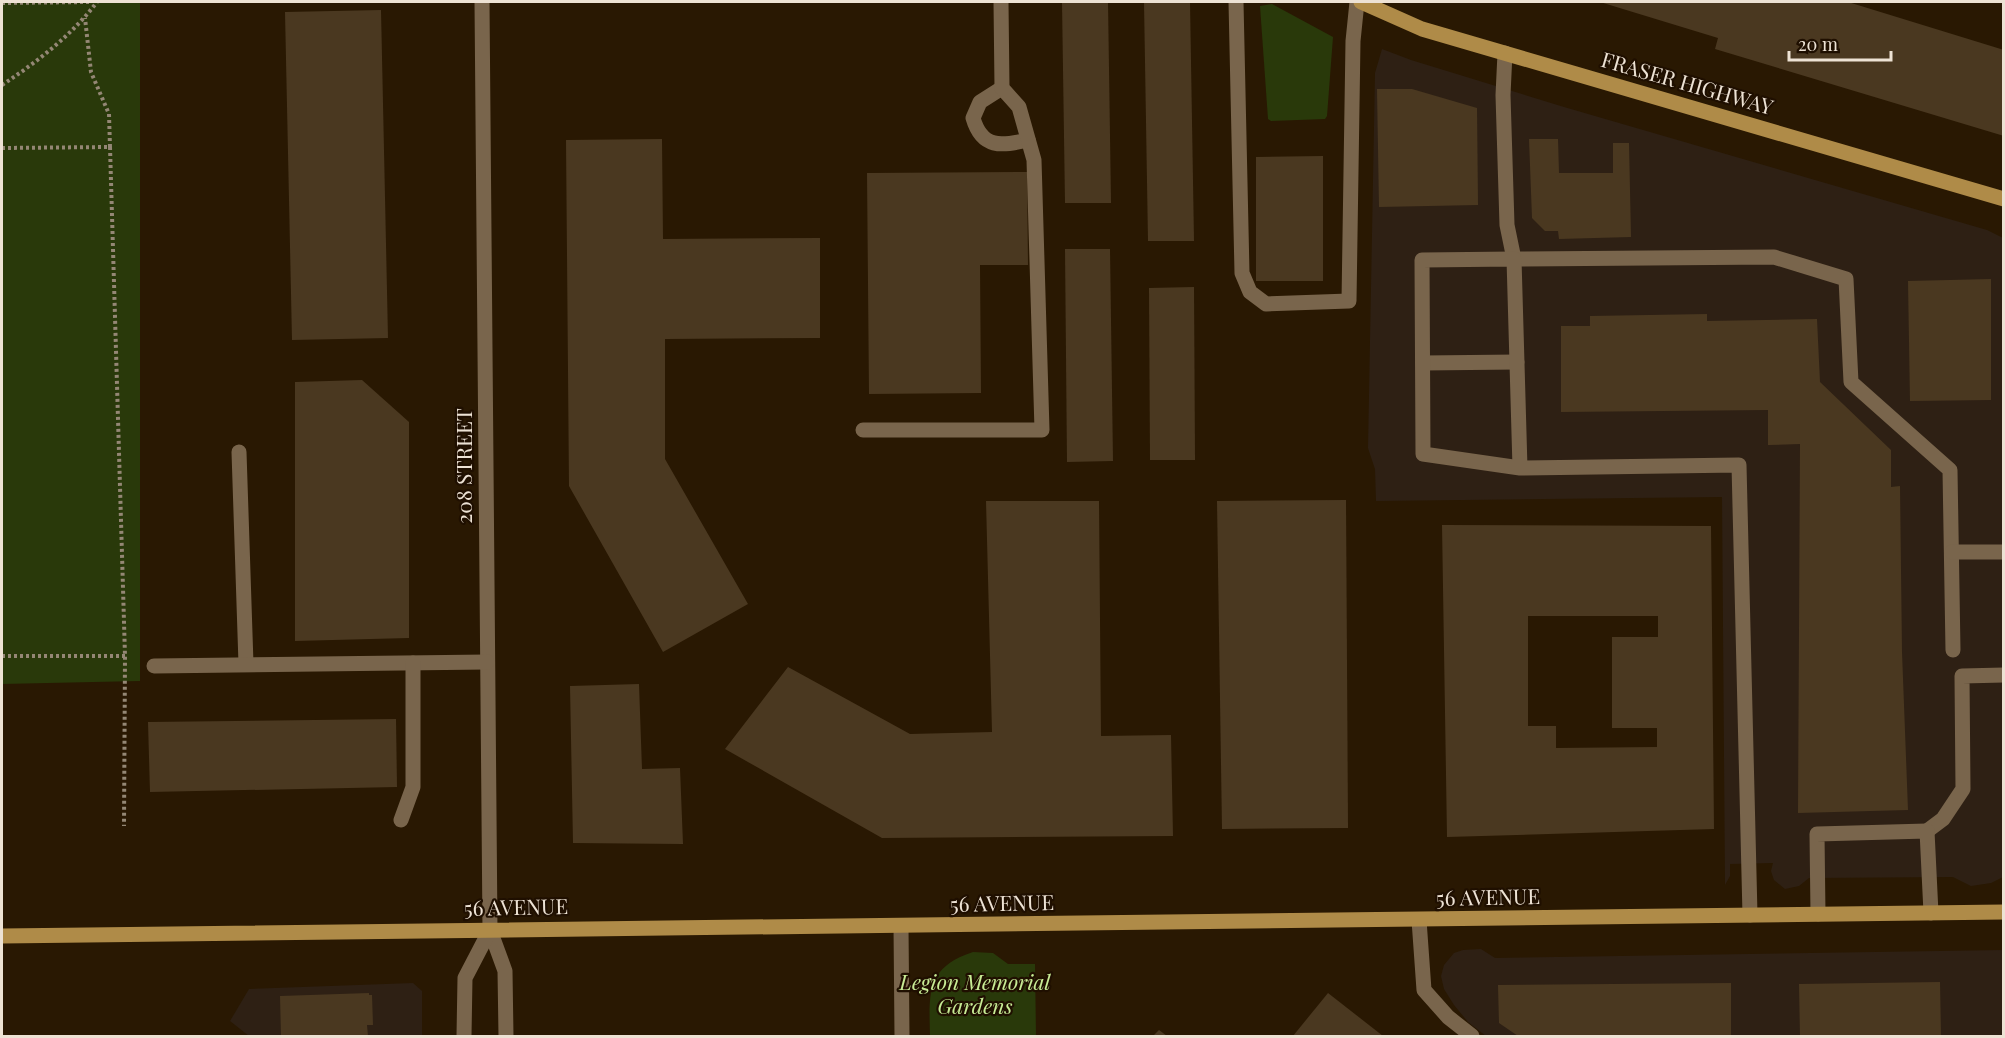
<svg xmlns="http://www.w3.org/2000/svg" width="2005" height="1038" viewBox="0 0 2005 1038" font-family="'Playfair Display',serif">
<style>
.commercial{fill:#2e2014}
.green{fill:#29390a}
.building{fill:#4a3820;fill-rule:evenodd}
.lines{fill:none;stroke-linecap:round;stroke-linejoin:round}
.path{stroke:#948775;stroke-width:4;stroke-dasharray:3 3;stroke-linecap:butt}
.minor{stroke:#79654c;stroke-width:15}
.major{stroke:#af8b48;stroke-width:15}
.labels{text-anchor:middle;stroke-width:4.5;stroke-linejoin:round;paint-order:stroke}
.street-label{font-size:21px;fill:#ede2d4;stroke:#1f0f00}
.park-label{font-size:21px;font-style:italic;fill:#c8ec95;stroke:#1f0f00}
</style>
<rect width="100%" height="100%" fill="#291802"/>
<!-- commercial -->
<g class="commercial">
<path d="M1382,49L1411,60L1564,107L1987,230L2003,238V877L1991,883L1971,886L1953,877L1809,878L1799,886L1785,889L1774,880L1771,871L1773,863L1730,864V876L1725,885L1722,497L1376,501L1375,469L1368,448L1375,73Z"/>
<path d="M1481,949L1495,958L2003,950V1036H1486L1468,1022L1454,1005L1444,989L1441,976L1444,965L1454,953L1463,950Z"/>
<path d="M413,983L422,991V1036H249L230,1021L249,989Z"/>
</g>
<!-- green -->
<g class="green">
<path d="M2,2H140V681L2,684Z"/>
<path d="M1272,4L1333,37L1327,116L1325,119L1271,121L1268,119L1260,6Z"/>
<path d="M973,952L993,953L1008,964H1035L1036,1036H930C929,994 926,967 973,952Z"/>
</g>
<!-- building -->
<g class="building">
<path d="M1062,2H1108L1111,203H1065Z"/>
<path d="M1144,2H1190L1194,241H1148Z"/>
<path d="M1600,2H1848L2004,50V136L1715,49L1718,38Z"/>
<path d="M381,10L388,338L292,340L285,12Z"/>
<path d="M1377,89H1412L1477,108L1478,205L1379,207Z"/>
<path d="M662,139L663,239L820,238V338L665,339V459L748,604L663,652L569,486L566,140Z"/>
<path d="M1529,139H1558L1559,173H1613V143H1629L1631,237L1559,239L1558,231H1545L1532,218Z"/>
<path d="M1323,156V281H1256V157Z"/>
<path d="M1027,172L1028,265H980L981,393L869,394L867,173Z"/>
<path d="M1065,249H1110L1113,461L1067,462Z"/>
<path d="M1991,279V400L1910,401L1908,281Z"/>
<path d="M1194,287L1195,460H1150L1149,288Z"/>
<path d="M1707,314V321L1817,319L1820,382L1891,450V487L1900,486L1902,652L1908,810L1798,813L1800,444L1768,445V410L1561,412V326H1590V316Z"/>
<path d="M362,380L409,422V638L295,641V382Z"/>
<path d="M1346,500L1348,828L1222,829L1217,501Z"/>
<path d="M986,501H1099L1101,736L1171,735L1173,836L882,838L725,749L788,667L910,734L992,732Z"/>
<path d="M1442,525L1711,526L1714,829L1447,837ZM1528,616H1658V637H1612V728H1657V747L1556,748V726H1528Z"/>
<path d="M639,684L642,769L680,768L683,844L573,843L570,686Z"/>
<path d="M396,719L397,787L150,792L148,722Z"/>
<path d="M1940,982L1941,1036H1800L1799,984Z"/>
<path d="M1731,983V1036H1518L1499,1023L1498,985Z"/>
<path d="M369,993V995H372L373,1025H367L368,1036H281L280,996Z"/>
<path d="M1328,993L1383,1036H1293Z"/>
<path d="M1159,1030L1167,1036H1153Z"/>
</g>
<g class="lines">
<!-- path -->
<g class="path">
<path d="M2,3L89,2"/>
<path d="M2,85C37,62 72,35 97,2"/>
<path d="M110,147L125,656L124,826"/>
<path d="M2,148L110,147L109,114L91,72L85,18"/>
<path d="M2,656H125"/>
</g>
<!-- minor -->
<g class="minor">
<path d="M482,2L490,930L505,971L506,1036"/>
<path d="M1236,2L1242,273L1250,292L1266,304L1349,301L1353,41L1357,2"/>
<path d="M1505,53L1503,95L1507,225L1514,259L1774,257L1846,279L1851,382L1950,470L1953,650"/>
<path d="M1002,88L980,102L973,118C982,149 1001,146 1028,140"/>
<path d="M1423,363L1517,362"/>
<path d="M863,430H1042L1034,160L1019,107L1002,88L1001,2"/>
<path d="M239,452L246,664"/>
<path d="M1520,468L1423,454L1422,260L1514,259L1520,468L1739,465L1750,915"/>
<path d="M1952,552H2004"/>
<path d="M154,666L487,662"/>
<path d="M401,820L413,787V663"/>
<path d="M1927,831L1943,819L1963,789L1962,676L2004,675"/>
<path d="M1818,914L1817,834L1927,831L1931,913"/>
<path d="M1419,920L1424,990L1448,1017L1472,1036"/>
<path d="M901,926L902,1036"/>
<path d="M464,1036L465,978L490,930"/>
</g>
<!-- major -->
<g class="major">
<path d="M1361,2L1422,29L2004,199"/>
<path d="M2,936L2004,912"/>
</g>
</g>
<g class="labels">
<!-- street labels -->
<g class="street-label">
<text transform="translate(1687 84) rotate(16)" y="7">FRASER HIGHWAY</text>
<text transform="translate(465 466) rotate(-90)" y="7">208 STREET</text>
<text transform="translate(1488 898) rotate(-1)" y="7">56 AVENUE</text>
<text transform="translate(1002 904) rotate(-1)" y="7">56 AVENUE</text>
<text transform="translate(516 908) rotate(-1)" y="7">56 AVENUE</text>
</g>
<!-- park labels -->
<g class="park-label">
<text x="975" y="990">Legion Memorial<tspan x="975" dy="24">Gardens</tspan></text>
</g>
</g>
<!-- border -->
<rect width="2005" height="1038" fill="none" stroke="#ede2d4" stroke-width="6"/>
<!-- scale -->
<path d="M1789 51v9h102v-9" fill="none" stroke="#ede2d4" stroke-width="3"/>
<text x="1798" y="51" font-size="18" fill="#ede2d4" stroke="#1f0f00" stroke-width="4.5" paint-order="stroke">20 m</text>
</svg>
